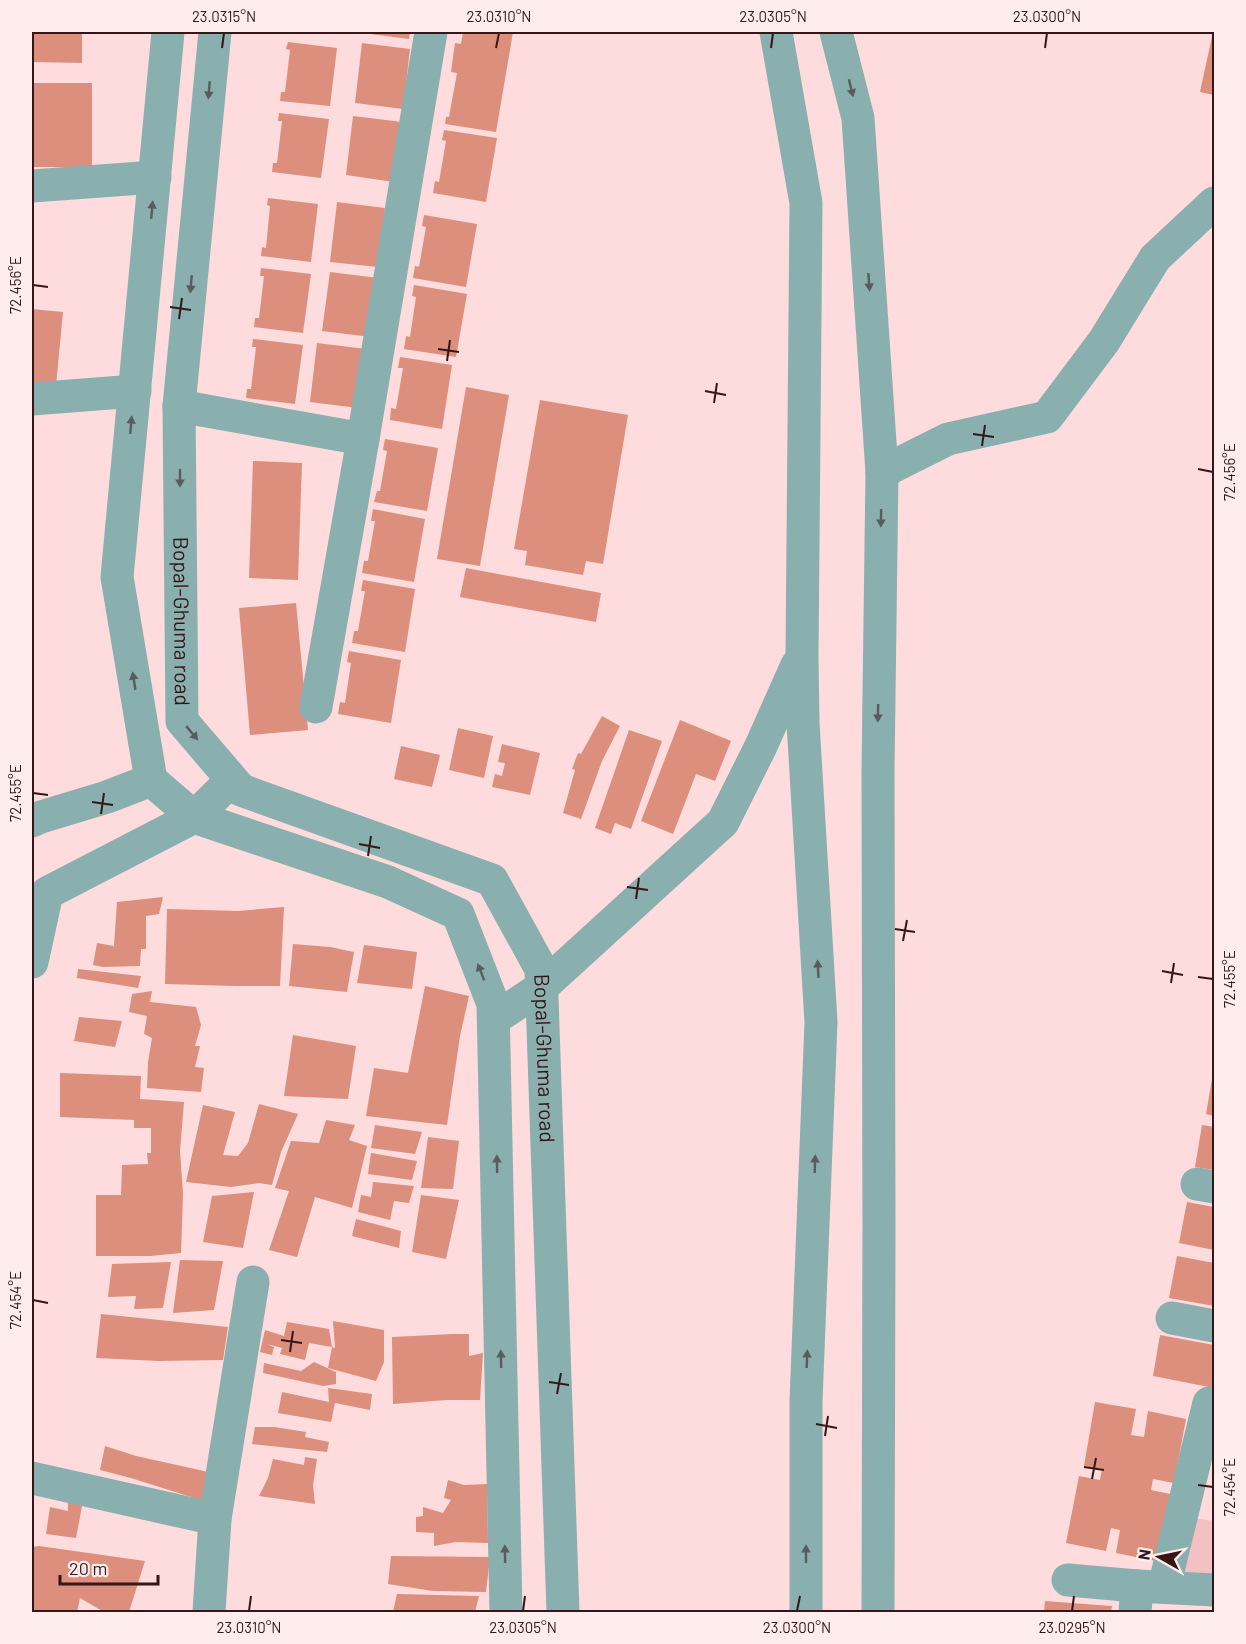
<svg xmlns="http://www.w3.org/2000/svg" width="1246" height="1644" viewBox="0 0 1246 1644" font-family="Barlow,sans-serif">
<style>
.green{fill:#f3c0c3}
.building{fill:#dc8f7c}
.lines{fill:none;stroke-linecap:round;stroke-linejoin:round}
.minor{stroke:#89afae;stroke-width:33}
.oneway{fill:#5b5b5d}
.ticks{fill:none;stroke:#35171a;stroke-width:2}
.labels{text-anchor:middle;stroke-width:4.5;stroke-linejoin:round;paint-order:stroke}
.street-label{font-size:21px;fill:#35171a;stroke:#ffedee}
.neatline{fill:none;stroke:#35171a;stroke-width:2}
.ticks-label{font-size:15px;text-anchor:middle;fill:#35171a}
</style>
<rect width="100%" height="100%" fill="#fedbdc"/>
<!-- green -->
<path class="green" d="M1187,1517L1214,1521V1576L1179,1571Z"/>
<!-- building -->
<g class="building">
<path d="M32,32H82V63L32,62Z"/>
<path d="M363,32H410L409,39L363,33Z"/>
<path d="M463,32H513L496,132L445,124L446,117H449L457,73L451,72L455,43L461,44Z"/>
<path d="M1213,32H1214V95L1200,92Z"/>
<path d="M288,42L337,48L330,106L280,101L281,92H285L290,50L286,49Z"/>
<path d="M362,43L410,49L403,109L355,103Z"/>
<rect x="32" y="83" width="60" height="84"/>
<path d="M279,113L329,119L321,178L272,172L273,163H277L282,121H278Z"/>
<path d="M353,116L402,122L394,182L346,175Z"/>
<path d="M444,130L497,138L486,202L433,193L435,181L439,182L446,141L442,140Z"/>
<path d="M268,198L318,204L311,262L261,256L262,247L266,248L270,206L267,205Z"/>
<path d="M337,202L385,208L378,267L330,262Z"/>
<path d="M424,215L477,224L466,287L413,278L415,266L419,267L426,227L422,226Z"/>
<path d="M261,268L311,274L303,333L254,327L255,318H259L264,276H260Z"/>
<path d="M330,272L378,278L371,337L322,331Z"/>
<path d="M414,285L467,294L456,357L404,349L406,336L410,337L416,297L412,296Z"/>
<path d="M32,309L63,312L56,386L32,383Z"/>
<path d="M253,339L303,345L295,404L246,398L247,389H251L256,347H252Z"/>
<path d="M317,343L366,349L358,408L310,402Z"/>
<path d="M400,357L452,365L442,429L390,420L391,408L396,409L403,368H398Z"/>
<path d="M466,387L509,395L480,566L437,559Z"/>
<path d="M540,400L628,415L603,564L586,561L583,575L525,565L527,551L514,549Z"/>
<path d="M385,439L438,448L427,511L374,502L377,491H380L387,451L383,450Z"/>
<path d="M253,461L302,463L298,580L249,578Z"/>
<path d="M373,509L425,519L414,582L362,573L364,561H368L375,521H371Z"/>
<path d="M466,568L601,593L596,622L460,597Z"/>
<path d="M363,580L415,589L405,652L352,643L354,631H358L365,591H361Z"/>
<path d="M296,603L308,730L250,735L239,608Z"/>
<path d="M349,651L401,660L391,723L338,714L340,702L345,703L351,663L347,662Z"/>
<path d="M602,716L620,726L602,761L581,819L563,813L575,770L572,769L578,753L581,754Z"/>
<path d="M680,720L731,741L715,781L696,774L673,834L641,821Z"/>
<path d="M458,728L493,736L484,778L449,770Z"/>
<path d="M629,730L662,741L631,829L615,823L611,834L595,828Z"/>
<path d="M502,744L540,753L530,795L492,787L495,774L502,776L505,763L498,762Z"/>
<path d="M401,746L440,755L432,787L394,779Z"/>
<path d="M163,897L159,914L146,916V949H141L140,966L103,967L93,965L97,943L114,946L117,902Z"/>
<path d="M284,907L280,986H235L165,984L167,909L238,911Z"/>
<path d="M293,944L330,947L354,952L347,992L289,986Z"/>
<path d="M364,945L417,952L412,989L357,983Z"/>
<path d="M78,969L141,976L138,988L77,978Z"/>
<path d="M425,986L469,996L460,1036L447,1125L366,1116L374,1068L408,1073Z"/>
<path d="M152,991L150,1002L196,1007L201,1025L195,1046H200L195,1067L204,1068L201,1092L147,1088L148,1062L152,1038L144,1034L147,1016L129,1012L132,994Z"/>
<path d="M79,1017L122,1021L115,1047L74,1041Z"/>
<path d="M293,1035L356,1046L348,1099L284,1096Z"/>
<path d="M60,1073L141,1076L140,1099L184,1102L180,1151L183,1194L181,1253L150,1256H96V1195H121L122,1165L148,1164L147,1153H151V1128H134V1120L60,1117Z"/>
<path d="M1213,1073H1214V1116L1206,1114Z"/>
<path d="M259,1104L298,1114L281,1152L272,1185L259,1183L231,1187L186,1182L203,1105L235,1112L223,1155L238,1156L248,1143Z"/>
<path d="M326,1120L355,1125L349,1140L367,1146L352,1208L315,1197L297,1257L269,1250L289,1191L275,1188L291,1141L319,1143Z"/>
<path d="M375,1125L422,1132L415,1154L371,1148Z"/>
<path d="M1202,1125L1214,1127V1170L1195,1167Z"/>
<path d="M428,1137L459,1141L453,1189L421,1188Z"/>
<path d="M371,1153L417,1161L412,1180L368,1174Z"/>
<path d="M373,1182L414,1186L409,1203L394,1201L390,1220L358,1212L361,1195L371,1197Z"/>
<path d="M254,1192L243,1248L203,1242L212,1196Z"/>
<path d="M421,1195L459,1200L446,1259L412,1252Z"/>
<path d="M1187,1202L1214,1207V1250L1179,1243Z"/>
<path d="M356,1219L401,1231L399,1248L352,1236Z"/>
<path d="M1177,1256L1214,1263V1306L1169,1298Z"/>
<path d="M180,1260L223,1261L214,1310L173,1313Z"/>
<path d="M171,1262L163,1308L134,1309L136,1296L108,1297L112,1264Z"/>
<path d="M101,1314L228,1327L223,1360L159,1361L96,1358Z"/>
<path d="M333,1321L384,1330V1362L376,1381L328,1368L332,1347L335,1348Z"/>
<path d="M287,1322L329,1329L332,1347L309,1343L305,1360L280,1354L282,1348L267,1344L274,1347L272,1355L260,1352L265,1330L284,1336Z"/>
<path d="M452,1334H469V1356L483,1353L480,1400H447L393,1404L392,1337Z"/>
<path d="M1160,1335L1214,1345V1388L1153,1376Z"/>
<path d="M314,1362L336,1372V1384L323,1386L263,1373L264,1363L301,1371Z"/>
<path d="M328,1388L372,1394L370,1410L335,1403L331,1422L278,1413L282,1392L329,1402Z"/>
<path d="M1095,1402L1136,1409L1131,1435L1144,1437L1148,1411L1186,1419L1174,1483L1153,1479L1151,1490L1170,1494L1156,1561L1116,1553L1120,1530L1111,1528L1106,1551L1066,1543L1079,1476L1100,1480L1102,1469L1084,1466Z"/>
<path d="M255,1427H274L306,1432L305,1437L329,1442L327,1452L252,1444Z"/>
<path d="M105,1446L136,1456L213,1473L207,1502L131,1478L100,1470Z"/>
<path d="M305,1457L317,1459L313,1485L315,1504L259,1496L268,1478L273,1459L304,1465Z"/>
<path d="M448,1480L464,1485L487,1484L488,1543L456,1542L434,1546V1533L416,1532V1517L423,1516V1507L443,1513L451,1500L444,1498Z"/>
<path d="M68,1502L82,1506L76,1538L46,1534L50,1507L68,1511Z"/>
<path d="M39,1546L145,1561L129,1612H104L80,1598L77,1612H40L37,1611V1612H32V1547Z"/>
<path d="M391,1556L490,1557L486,1592L433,1591L388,1584Z"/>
<path d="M397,1594L479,1596L475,1612H393Z"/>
<path d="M1045,1601L1112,1606L1111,1612H1044Z"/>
</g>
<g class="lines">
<!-- minor -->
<g class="minor">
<path d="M168,32L117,577L151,780L194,817L388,882L458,914L493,1004L506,1612"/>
<path id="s1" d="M215,32L179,406L182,721L241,790L492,880L541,969L563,1612"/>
<path d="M776,32L806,203L802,655L803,723L821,1022L806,1401V1612"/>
<path d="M836,32L858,118L882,472L878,771L879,1226L878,1612"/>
<path d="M32,186L155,177"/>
<path d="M32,399L135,391"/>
<path d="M179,406L363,439"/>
<path d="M882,472L948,439L1047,417L1104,341L1155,258L1214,203"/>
<path d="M316,707L363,439L431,32"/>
<path d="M32,821L41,817L107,797L151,780"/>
<path d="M32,962L47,893L194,817L232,780"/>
<path d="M494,1019L542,987L723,822L761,746L797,665"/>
<path d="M1197,1184L1214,1187"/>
<path d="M1172,1318L1214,1326"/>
<path d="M32,1478L215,1519L253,1282"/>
<path d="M1068,1580L1137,1586"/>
<path d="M1164,1587L1209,1403"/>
<path d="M209,1612L215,1519"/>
<path d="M1135,1612L1137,1586L1214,1590"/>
</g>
</g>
<!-- one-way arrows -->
<defs><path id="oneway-solid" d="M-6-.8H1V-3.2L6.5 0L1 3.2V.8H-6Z" transform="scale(1.5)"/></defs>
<g class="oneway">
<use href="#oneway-solid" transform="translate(851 88) rotate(76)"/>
<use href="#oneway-solid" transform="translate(209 90) rotate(95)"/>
<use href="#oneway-solid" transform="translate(152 210) rotate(-85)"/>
<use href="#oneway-solid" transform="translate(869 282) rotate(86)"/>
<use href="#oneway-solid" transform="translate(191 284) rotate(95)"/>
<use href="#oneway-solid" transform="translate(131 425) rotate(-85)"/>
<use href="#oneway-solid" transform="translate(180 478) rotate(90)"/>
<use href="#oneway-solid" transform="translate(881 518) rotate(91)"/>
<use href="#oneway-solid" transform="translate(134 681) rotate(-99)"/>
<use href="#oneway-solid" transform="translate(878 713) rotate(91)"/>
<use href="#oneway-solid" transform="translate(192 733) rotate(50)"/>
<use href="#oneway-solid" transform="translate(818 969) rotate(-93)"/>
<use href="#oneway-solid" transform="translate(481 972) rotate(-111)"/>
<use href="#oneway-solid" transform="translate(497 1164) rotate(-91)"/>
<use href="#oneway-solid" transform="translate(815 1164) rotate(-88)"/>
<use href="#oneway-solid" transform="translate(501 1359) rotate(-91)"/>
<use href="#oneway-solid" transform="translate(807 1359) rotate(-88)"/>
<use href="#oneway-solid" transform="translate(505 1554) rotate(-91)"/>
<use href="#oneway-solid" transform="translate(806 1554) rotate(-90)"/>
</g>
<!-- ticks -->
<path class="ticks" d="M222,48L224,33M496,48L499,33M771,48L773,33M1045,48L1047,33M33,285L48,287M170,307L191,310M179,319L182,298M438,349L459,352M447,361L450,340M705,391L726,395M714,403L717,383M973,434L994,437M982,446L985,425M1198,469L1213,472M33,793L48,795M92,802L113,805M101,814L104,793M359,844L380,848M368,856L371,836M627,887L648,890M636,899L639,878M895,929L915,932M903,941L907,920M1162,971L1183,975M1198,977L1213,979M1171,983L1174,963M33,1300L48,1303M281,1340L302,1343M290,1352L293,1331M549,1382L569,1385M557,1394L561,1373M816,1424L837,1428M825,1436L828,1416M1084,1467L1104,1470M1092,1479L1096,1458M1198,1485L1213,1487M249,1611L251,1596M523,1611L525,1596M797,1611L800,1596M1072,1611L1074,1596"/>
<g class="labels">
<!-- street labels -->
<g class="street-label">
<text dy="7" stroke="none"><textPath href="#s1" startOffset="591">Bopal-Ghuma road</textPath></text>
<text dy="7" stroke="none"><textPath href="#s1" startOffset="1239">Bopal-Ghuma road</textPath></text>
</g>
</g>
<!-- border -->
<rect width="1246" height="1644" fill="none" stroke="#ffedee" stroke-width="66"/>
<!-- north arrow -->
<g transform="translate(1159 1557) rotate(279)" stroke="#ffedee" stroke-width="4.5" paint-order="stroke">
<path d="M0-4.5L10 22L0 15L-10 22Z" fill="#35171a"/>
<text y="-9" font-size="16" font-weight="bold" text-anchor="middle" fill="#35171a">N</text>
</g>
<!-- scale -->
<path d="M60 1575v9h98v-9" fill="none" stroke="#35171a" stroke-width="3"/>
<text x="69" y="1575" font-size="18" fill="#35171a" stroke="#ffedee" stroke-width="4.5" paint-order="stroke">20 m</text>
<rect x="33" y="33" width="1180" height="1578" class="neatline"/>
<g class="ticks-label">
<text x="224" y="22">23.0315°N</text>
<text x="499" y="22">23.0310°N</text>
<text x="773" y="22">23.0305°N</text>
<text x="1047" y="22">23.0300°N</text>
<text transform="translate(16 285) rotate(-90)" y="5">72.456°E</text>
<text transform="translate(1230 472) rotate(-90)" y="5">72.456°E</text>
<text transform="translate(16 793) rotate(-90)" y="5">72.455°E</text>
<text transform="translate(1230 979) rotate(-90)" y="5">72.455°E</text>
<text transform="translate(16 1300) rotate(-90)" y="5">72.454°E</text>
<text transform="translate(1230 1487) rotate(-90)" y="5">72.454°E</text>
<text x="249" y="1633">23.0310°N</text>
<text x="523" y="1633">23.0305°N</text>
<text x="797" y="1633">23.0300°N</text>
<text x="1072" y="1633">23.0295°N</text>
</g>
</svg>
